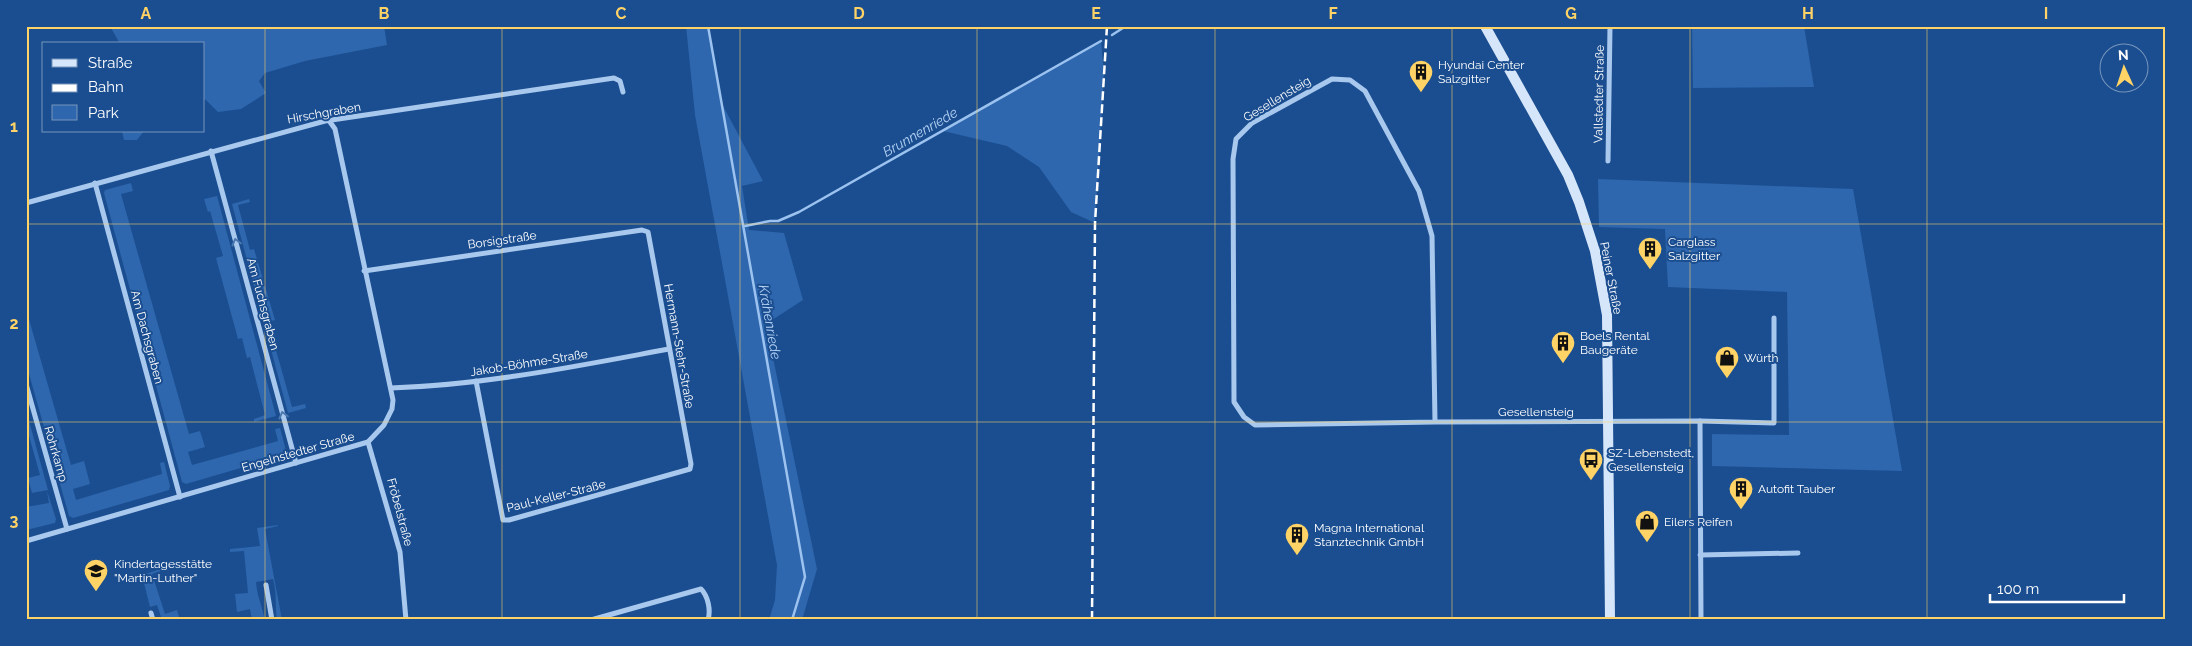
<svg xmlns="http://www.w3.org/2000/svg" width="2192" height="646" viewBox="0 0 2192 646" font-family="Raleway,sans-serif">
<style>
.green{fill:#2e67ae}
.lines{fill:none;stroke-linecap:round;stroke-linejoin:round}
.stream{stroke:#9cc3f0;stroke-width:2.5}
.minor{stroke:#a9c8ee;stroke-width:5}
.secondary{stroke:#d6e6fa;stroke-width:10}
.rail{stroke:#fff;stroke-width:2.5;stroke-dasharray:9 4;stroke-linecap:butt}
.oneway{stroke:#4d79b1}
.grid{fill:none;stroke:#ffd366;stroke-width:1;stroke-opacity:0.55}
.labels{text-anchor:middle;stroke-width:4;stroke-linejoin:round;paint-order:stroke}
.poi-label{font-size:12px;fill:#fff;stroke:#1b4e90;text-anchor:start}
.street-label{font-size:12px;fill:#fff;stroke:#1b4e90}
.water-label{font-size:14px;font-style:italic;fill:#b5d2f5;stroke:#1b4e90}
.neatline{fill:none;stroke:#ffd366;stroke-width:2}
.grid-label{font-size:16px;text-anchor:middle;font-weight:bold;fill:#ffd366}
</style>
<rect width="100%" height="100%" fill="#1b4e90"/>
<!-- green -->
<g class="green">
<path d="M110,26H384L387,45L305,61L265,73L259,81L266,93L241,109L218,112L205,99L204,101V44H120Z"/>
<path d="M686,26L708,27L721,102L763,181L742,186L749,230L784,233L803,300L766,324L817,569L802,620H769L775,600L777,565L695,115Z"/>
<path d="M1692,26H1804L1814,87L1693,88Z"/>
<path d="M1101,41L1104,74L1095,223L1071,212L1039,167L1007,146L943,131Z"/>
<path d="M122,131H144L137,140H124Z"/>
<path d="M1598,179L1853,189L1902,471L1712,466V434L1789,435L1787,292L1668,287L1665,229L1599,227Z"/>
<path d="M131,183L133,191L121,194L189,434L200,431L205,447L188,452L192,465L278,441L275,429L280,428L286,451L285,455L186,484L182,482L104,193L105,190Z"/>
<path d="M217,196L276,416L254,422V419L265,415L250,357L247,358L242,338L238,339L216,258L223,256L210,211L208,212L204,199Z"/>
<path d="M249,199L250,202L238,205L250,250L254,249L275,320L271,321L277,342L274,343L292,407L305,404L306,408L288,413L232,204Z"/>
<path d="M26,309L71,465L84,461L90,484L73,489L76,500L162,474L160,463L164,462L170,486L169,490L73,518L69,516L26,363Z"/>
<path d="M26,410L48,490L32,493L28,478L40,475L26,425Z"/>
<path d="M47,491L56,519L55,523L26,530V507L49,503Z"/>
<path d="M278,525V526L265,529L282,620H277C275,606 277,593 273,579L256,582C257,596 262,606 265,620H252L250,609L237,612L235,594L248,593L244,551L230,552V549L260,546L257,528Z"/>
<path d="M164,568V570L152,574L165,614L177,610L180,620H162L157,605L150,607L142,575Z"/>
</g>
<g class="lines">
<!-- stream -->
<g class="stream">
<path d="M708,26L805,577L792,620"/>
<path d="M1112,35L1126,26"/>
<path d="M745,226L770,221H778L799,212L1101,41"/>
</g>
<!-- minor -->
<g class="minor">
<path d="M211,151L296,463"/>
<path d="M1608,161L1610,26"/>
<path d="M95,183L180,497"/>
<path d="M26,203L325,121L614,78L620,81L623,92"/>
<path d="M364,271L642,230L648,232L691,464L690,469L509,520H503L476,381"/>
<path d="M26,384L67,529"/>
<path d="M391,388C485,385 577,366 669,349"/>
<path d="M1700,421L1774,423V318"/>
<path d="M1435,422L1432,236L1419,191L1365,91L1350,80L1332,79L1252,123L1236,139L1233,159L1234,402L1244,417L1255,425L1435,422L1700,421L1701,620"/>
<path d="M368,442L400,552L406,620"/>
<path d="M26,541L368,442L384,425L392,409L393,400L335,129L330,122"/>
<path d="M1700,555L1798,553"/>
<path d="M266,585L272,620"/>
<path d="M151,613L153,620"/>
<path d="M591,620L701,589C708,596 711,610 708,620"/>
</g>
<!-- secondary -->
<path class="secondary" d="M1485,26L1568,175L1579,202L1595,251L1607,315L1610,620"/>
<!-- rail -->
<path class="rail" d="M1092,620L1095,223L1107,26"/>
</g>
<!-- one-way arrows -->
<defs><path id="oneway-chevron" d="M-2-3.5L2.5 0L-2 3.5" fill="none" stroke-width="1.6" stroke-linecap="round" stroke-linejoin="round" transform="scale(1.25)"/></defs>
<g class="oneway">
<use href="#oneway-chevron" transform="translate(236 242) rotate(-105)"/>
<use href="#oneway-chevron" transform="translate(283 415) rotate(-105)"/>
</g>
<!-- grid -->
<path class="grid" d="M265,26V620M502,26V620M740,26V620M977,26V620M1215,26V620M1452,26V620M1690,26V620M1927,26V620M26,224H2166M26,422H2166"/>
<!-- icons -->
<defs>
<symbol id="building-pin" viewBox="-11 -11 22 30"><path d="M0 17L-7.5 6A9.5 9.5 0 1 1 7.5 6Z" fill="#ffd366" stroke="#1b4e90"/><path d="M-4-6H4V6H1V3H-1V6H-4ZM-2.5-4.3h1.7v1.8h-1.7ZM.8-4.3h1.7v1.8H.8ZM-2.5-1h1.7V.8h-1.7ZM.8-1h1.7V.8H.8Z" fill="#111"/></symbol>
<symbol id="shop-pin" viewBox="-11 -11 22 30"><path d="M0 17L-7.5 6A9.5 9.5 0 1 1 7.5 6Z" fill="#ffd366" stroke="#1b4e90"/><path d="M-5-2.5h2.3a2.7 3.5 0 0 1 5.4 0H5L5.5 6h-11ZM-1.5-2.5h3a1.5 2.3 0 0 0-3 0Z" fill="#111"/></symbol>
<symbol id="bus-pin" viewBox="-11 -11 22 30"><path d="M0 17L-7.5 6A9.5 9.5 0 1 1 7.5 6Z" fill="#ffd366" stroke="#1b4e90"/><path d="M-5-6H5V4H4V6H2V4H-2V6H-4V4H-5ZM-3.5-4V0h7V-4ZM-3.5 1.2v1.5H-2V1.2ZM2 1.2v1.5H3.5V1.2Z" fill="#111"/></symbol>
<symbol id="school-pin" viewBox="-11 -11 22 30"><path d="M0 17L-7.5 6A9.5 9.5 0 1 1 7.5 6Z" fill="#ffd366" stroke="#1b4e90"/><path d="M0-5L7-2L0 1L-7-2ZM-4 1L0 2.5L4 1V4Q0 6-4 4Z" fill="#111"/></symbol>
</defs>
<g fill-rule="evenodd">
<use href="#building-pin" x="1407" y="58" width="28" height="38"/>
<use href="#building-pin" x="1636" y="235" width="28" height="38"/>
<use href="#building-pin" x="1549" y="329" width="28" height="38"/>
<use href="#shop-pin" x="1713" y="344" width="28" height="38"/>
<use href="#bus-pin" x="1577" y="446" width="28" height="38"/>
<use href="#building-pin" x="1727" y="475" width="28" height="38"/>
<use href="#shop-pin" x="1633" y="508" width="28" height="38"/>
<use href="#building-pin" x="1283" y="521" width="28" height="38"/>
<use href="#school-pin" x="82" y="557" width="28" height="38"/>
</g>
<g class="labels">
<!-- poi labels -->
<g class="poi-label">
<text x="1438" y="69">Hyundai Center<tspan x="1438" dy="14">Salzgitter</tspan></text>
<text x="1668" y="246">Carglass<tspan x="1668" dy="14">Salzgitter</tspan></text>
<text x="1580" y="340">Boels Rental<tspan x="1580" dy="14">Baugeräte</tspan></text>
<text x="1744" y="362">Würth</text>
<text x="1608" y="457">SZ-Lebenstedt,<tspan x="1608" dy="14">Gesellensteig</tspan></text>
<text x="1758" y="493">Autofit Tauber</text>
<text x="1664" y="526">Eilers Reifen</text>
<text x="1314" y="532">Magna International<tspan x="1314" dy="14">Stanztechnik GmbH</tspan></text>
<text x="114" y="568">Kindertagesstätte<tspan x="114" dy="14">"Martin-Luther"</tspan></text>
</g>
<!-- street labels -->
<g class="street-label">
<text transform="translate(1599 94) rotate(-89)" y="4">Vallstedter Straße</text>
<text transform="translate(1277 99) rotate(-31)" y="4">Gesellensteig</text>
<text transform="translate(324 113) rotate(-10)" y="4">Hirschgraben</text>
<text transform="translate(502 240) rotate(-8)" y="4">Borsigstraße</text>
<text transform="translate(1611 278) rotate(79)" y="4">Peiner Straße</text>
<text transform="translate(263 304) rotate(75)" y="4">Am Fuchsgraben</text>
<text transform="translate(147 337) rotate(75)" y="4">Am Dachsgraben</text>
<text transform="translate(679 346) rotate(80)" y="4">Hermann-Stehr-Straße</text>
<text transform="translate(529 363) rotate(-9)" y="4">Jakob-Böhme-Straße</text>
<text x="1536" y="416">Gesellensteig</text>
<text transform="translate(298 452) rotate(-16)" y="4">Engelnstedter Straße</text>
<text transform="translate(56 454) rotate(74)" y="4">Rohrkamp</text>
<text transform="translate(556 496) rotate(-14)" y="4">Paul-Keller-Straße</text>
<text transform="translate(400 512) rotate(75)" y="4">Fröbelstraße</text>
</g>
<!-- water labels -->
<g class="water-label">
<text transform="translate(920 132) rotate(-30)" y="5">Brunnenriede</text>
<text transform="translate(770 322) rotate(80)" y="5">Krähenriede</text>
</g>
</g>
<!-- border -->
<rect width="2192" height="646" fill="none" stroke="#1b4e90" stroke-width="55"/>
<!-- legend -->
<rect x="42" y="42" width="162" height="90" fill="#1b4e90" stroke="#7695bc"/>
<rect x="52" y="59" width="25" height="8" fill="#d6e6fa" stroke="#7695bc"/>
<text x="88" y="68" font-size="15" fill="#ffffff">Straße</text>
<rect x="52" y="84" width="25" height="8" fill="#ffffff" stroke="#7695bc"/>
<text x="88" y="92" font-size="15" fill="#ffffff">Bahn</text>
<rect x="52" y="105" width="25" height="15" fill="#2e67ae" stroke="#7695bc"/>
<text x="88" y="118" font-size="15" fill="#ffffff">Park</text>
<!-- north arrow -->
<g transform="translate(2124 68) rotate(357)"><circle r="24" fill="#1b4e90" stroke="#7695bc"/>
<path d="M0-4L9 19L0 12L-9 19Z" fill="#ffd366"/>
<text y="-8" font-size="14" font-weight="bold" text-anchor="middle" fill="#ffffff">N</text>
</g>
<!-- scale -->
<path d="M1990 594v8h134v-8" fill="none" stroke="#ffffff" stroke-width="2.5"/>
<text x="1997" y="594" font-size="15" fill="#ffffff" stroke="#1b4e90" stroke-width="4" paint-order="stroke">100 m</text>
<rect x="28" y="28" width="2136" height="590" class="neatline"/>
<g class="grid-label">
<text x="146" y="19">A</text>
<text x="384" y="19">B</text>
<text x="621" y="19">C</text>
<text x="859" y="19">D</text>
<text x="1096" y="19">E</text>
<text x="1333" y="19">F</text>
<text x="1571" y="19">G</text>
<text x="1808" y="19">H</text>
<text x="2046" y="19">I</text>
<text x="14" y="132">1</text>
<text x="14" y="329">2</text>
<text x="14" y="526">3</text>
</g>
</svg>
